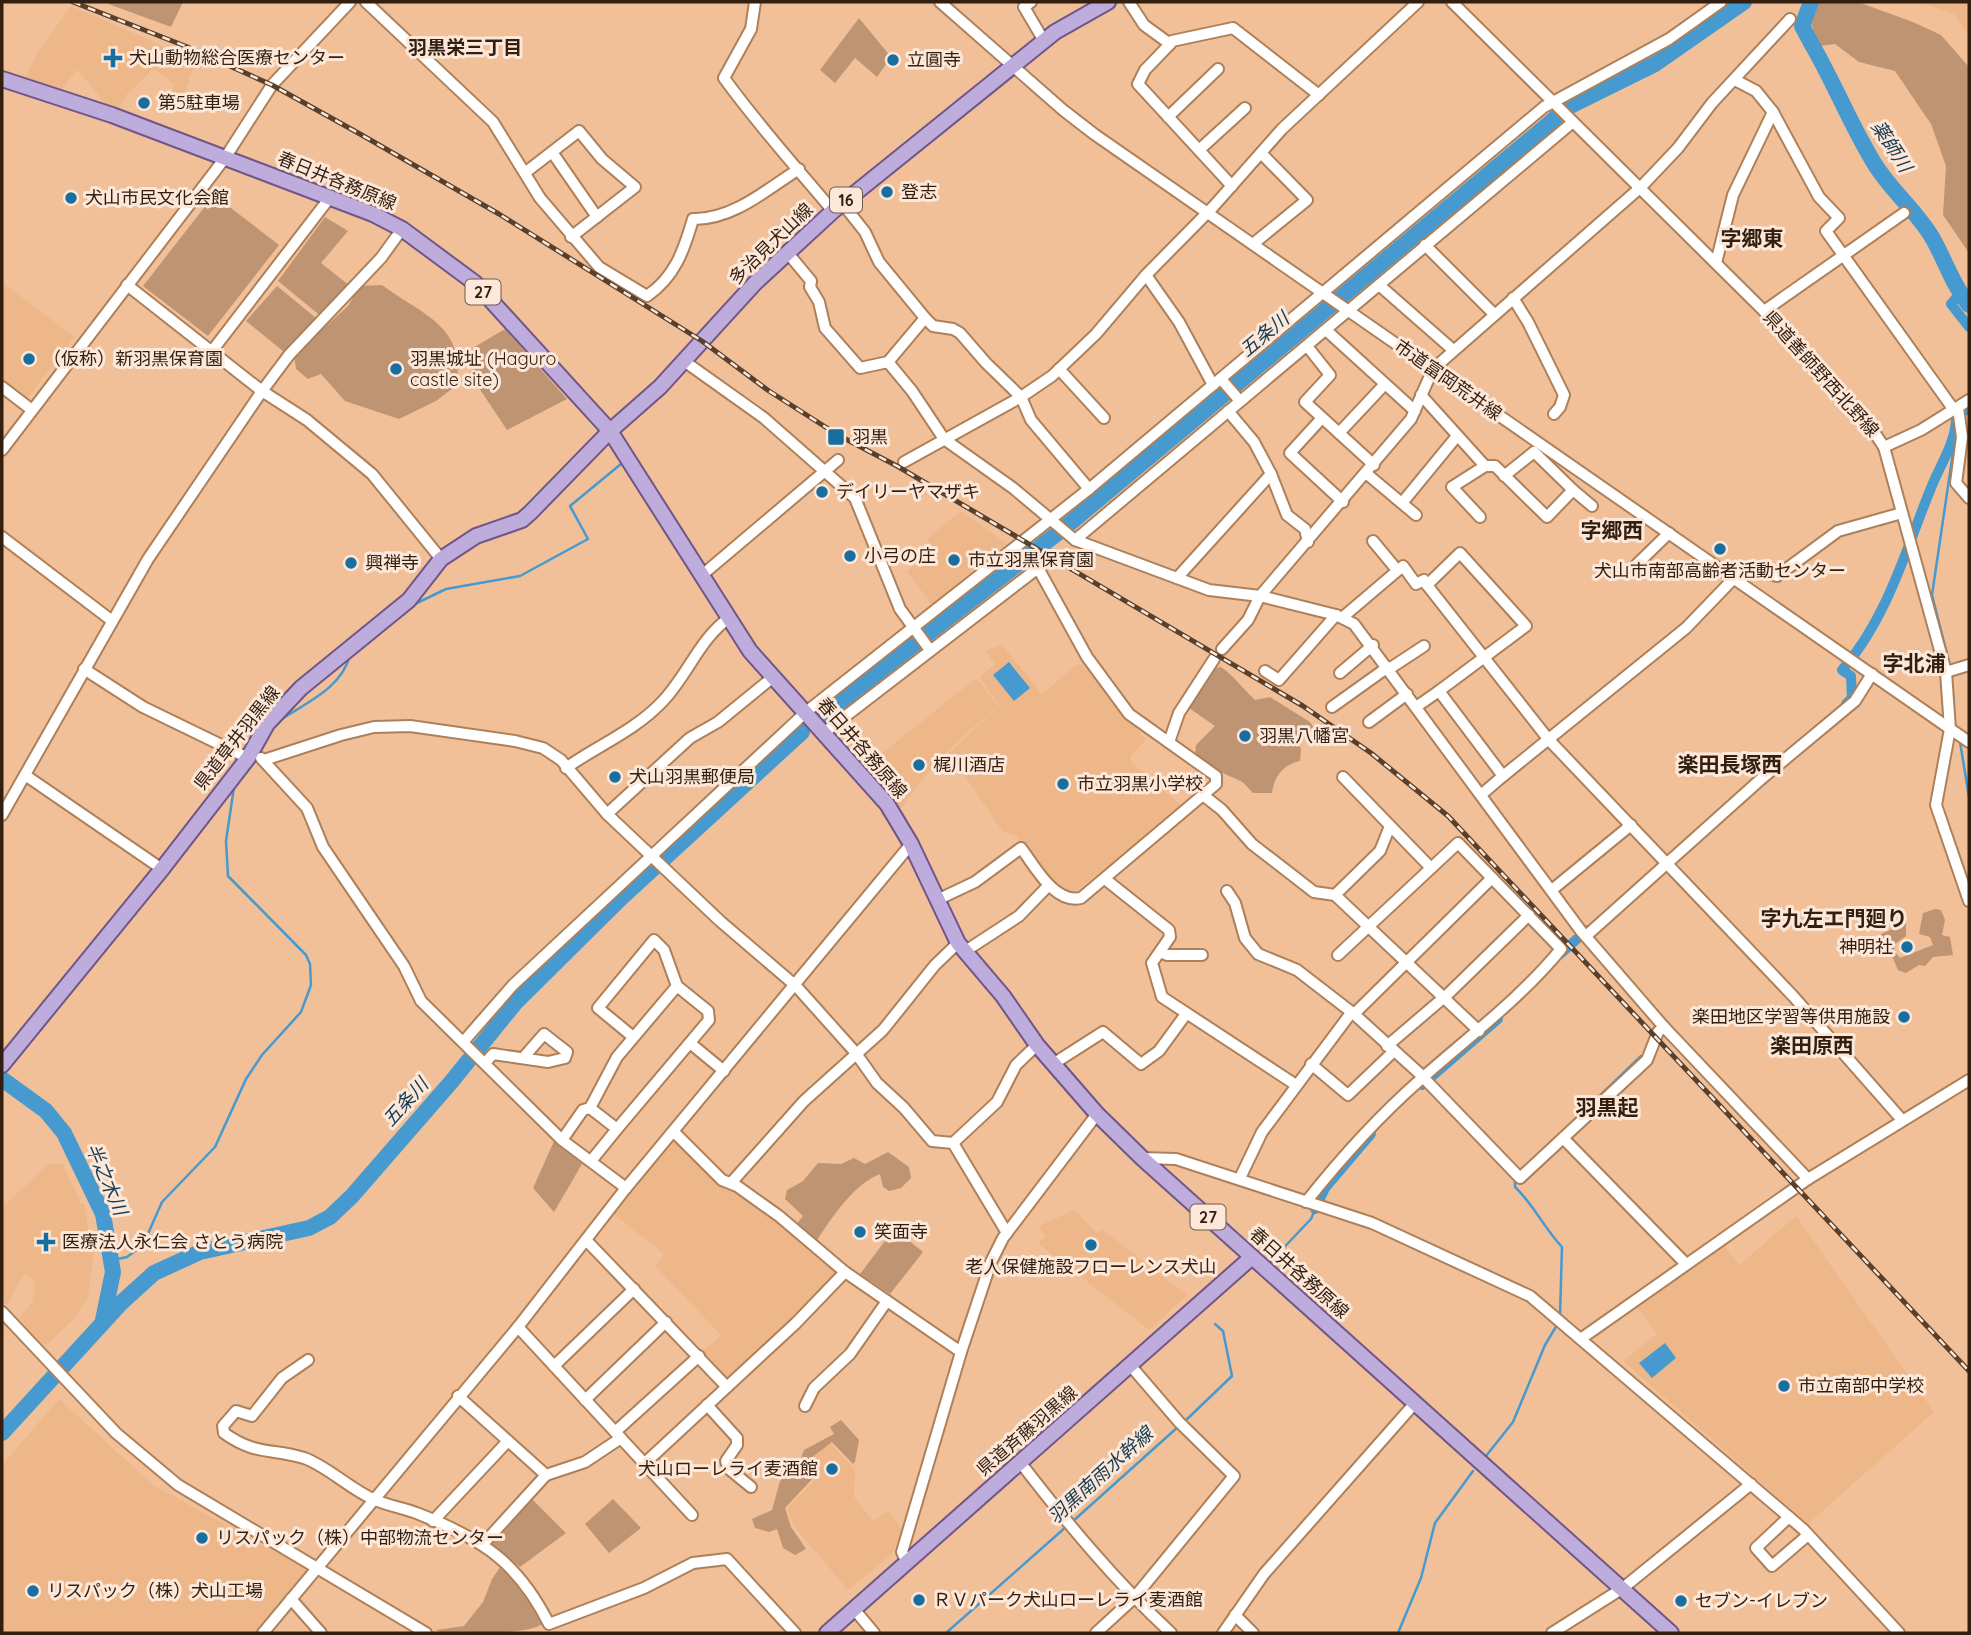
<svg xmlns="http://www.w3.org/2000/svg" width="1971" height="1635" viewBox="0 0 1971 1635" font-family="Quicksand,'Noto Sans JP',sans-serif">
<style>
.built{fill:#eeb78a}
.green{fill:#bf9472}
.water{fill:#469acf}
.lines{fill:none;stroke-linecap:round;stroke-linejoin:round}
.stream{stroke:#469acf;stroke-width:2.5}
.canal{stroke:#469acf;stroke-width:10}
.river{stroke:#469acf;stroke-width:16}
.minor-casing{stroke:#ae805a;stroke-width:14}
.major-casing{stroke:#705686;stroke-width:18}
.minor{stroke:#fff;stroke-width:10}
.major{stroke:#beacdc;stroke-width:14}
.rail-casing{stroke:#59402c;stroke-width:5}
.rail{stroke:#fce7d8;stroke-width:2.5;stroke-dasharray:8;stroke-linecap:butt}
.poi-dot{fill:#186e9e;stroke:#fce7d8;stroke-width:2.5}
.labels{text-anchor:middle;stroke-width:6;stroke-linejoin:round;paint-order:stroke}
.shield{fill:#fce7d8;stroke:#6f5b4c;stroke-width:2}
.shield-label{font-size:16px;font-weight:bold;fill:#321f10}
.poi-label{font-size:18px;fill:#321f10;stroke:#fce7d8;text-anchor:start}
.street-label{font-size:18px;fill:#321f10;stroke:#fce7d8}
.neighbourhood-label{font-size:19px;font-weight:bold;fill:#321f10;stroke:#fce7d8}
.water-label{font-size:19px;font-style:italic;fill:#173b52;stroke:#fce7d8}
.quarter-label{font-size:21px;font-weight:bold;fill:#321f10;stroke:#fce7d8}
</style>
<rect width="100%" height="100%" fill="#f1c099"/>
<!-- built -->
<g class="built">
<path d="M1919,2H1969V35L1955,15Z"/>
<path d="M71,6L196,60L183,97L188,111L165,105L175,85L154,69L127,94L119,107L106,104L77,69L63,89L25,79L36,55Z"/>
<path d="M3,283L74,337L26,400L2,381Z"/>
<path d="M961,511L1007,544L959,581L962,586L934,608L907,571L934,548L927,539Z"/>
<path d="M1002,645L1042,694L1076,665L1082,664L1146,740L1131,755V762L1182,806L1074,893L1056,888L1015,835L1003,832L949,753L999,705L979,677L995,664L985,650Z"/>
<path d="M976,678L998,705L936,762L899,811L865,767Z"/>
<path d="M675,1137L835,1268L836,1276L795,1318L726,1378L703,1351L721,1335L655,1266L664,1254L614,1214Z"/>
<path d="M48,1164H63L81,1204L84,1203L93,1256L88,1298L73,1320L47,1345L41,1343L19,1318L32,1302L35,1288L33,1280L24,1274L7,1306L2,1300V1208Z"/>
<path d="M1074,1210L1097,1233L1101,1229L1187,1295L1149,1330L1038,1243L1045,1236L1039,1226Z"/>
<path d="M1796,1216L1934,1412L1808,1524L1623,1361L1657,1334L1634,1304L1722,1243L1739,1265Z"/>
<path d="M59,1399L153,1485L309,1570L256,1633H2V1465Z"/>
<path d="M830,1443L855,1470L854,1497L873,1521L888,1511L902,1529L893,1553L848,1590L794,1526L787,1508L818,1477L808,1462Z"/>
</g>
<!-- green -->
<g class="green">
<path d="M103,2H183L171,27Z"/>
<path d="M1819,2H1858L1913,22L1941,35L1969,67V253L1943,215L1946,166L1931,124L1895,71L1859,62L1835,44L1820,46L1811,24Z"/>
<path d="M859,18L891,57L877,77L855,58L835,83L820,70Z"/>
<path d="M214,195L279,245L208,336L143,286Z"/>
<path d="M325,217L348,231L321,263L350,286L322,317L278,281Z"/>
<path d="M382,285C424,316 465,325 457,385L436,401L399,419L345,401L321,374L308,379L296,369L294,355L348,306L360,286Z"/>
<path d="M277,286L316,318L284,352L246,321Z"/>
<path d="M505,329L567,399L507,430L469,373L482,364L471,349Z"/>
<path d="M1221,667C1236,678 1242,688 1255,700L1270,697L1310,722L1318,734L1314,740L1305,734L1295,738L1301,749L1300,761C1284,764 1274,776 1272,793H1253C1239,777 1241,782 1225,774C1214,769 1205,760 1195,755L1196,745L1215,726L1189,708L1211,669Z"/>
<path d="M1935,909L1941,910L1945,920L1942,935L1950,937L1953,955L1933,957L1925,966L1919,965L1906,973L1898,970L1888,947L1879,939L1881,934L1906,923V936L1895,944L1894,951L1900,958L1933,945L1930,937L1919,934L1923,913Z"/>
<path d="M555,1139L582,1164L554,1212L533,1188Z"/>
<path d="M888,1152L909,1167L911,1178L901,1188L889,1191L883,1187L880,1174C853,1185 833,1216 817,1240L809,1239L795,1226L803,1216L785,1199L787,1190L803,1181L818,1163L841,1164L854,1158L865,1164Z"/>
<path d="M897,1231L923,1252L890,1294L860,1274L885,1241L889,1243Z"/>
<path d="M841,1420L859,1440L855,1462L853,1464L832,1442L806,1462L815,1476L785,1508L791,1527L806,1549L795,1555L783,1548L777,1529L769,1532L755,1528L752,1519L772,1510L780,1481L800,1461L804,1450L834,1434L830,1427Z"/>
<path d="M532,1499L566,1533L520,1567L490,1543Z"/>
<path d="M613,1499L641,1528L609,1553L585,1524Z"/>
<path d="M501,1566L531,1601L542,1624C529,1635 465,1633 443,1633L436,1630L464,1626L483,1602L492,1579Z"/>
</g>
<!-- water -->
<g class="water">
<path d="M1009,662L1030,688L1014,701L993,675Z"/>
<path d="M1665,1343L1676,1358L1652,1378L1639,1363Z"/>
</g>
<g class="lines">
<!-- stream -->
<g class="stream">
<path d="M1963,470L1965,456"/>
<path d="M415,604L446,589L520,576L588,539L570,506L621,464"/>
<path d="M1950,666L1932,595L1956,432"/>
<path d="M1951,673L1954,705"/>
<path d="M280,720C306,703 342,688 350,655"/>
<path d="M1960,742L1969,797"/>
<path d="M1560,1134L1641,1056"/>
<path d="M1515,1178V1187C1534,1205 1544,1228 1562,1247L1560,1315"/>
<path d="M113,1260L127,1257L143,1245L162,1202L215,1147L246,1079L262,1055L301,1012L311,985L310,964L306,955L228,876L226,841L234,787"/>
<path d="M1271,1261L1311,1219L1315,1209"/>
<path d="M1184,1422L1232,1376L1223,1331L1215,1324"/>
<path d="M1486,1456L1513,1422L1545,1345L1557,1325"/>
<path d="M1072,1522L1179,1426"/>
<path d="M946,1633L1067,1526"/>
<path d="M1398,1633L1421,1578L1435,1523L1473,1471"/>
</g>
<!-- canal -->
<g class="canal">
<path d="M1959,294L1951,304L1969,327"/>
<path d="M1846,704L1852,698L1851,676L1842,670C1887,619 1906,549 1931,488C1940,465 1956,442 1956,418L1969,407"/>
<path d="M1559,955L1587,930"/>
<path d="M1422,1085L1498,1019"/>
<path d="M1315,1209L1325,1188L1371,1134"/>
</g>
<!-- river -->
<g class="river">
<path d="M1811,2L1802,26L1811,43C1834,82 1850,124 1874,163C1891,191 1917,211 1933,239C1946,262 1952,284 1969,305"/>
<path d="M822,716L1063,529L1570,106L1655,64L1744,2"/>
<path d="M2,1079L46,1111L64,1133L103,1214L113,1272L103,1320"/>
<path d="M2,1433L121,1303L154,1273L200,1252L309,1228L330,1217L352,1196L452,1081L516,1002L621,898L802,732"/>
</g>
<defs>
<g id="minor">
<path d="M366,2L493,122L540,198L599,267L647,296C675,277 684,250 693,219C733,220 767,189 799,169"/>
<path d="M755,2L751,29L724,78C758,125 796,167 833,211"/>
<path d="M940,2L1063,110L1094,134L1969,742"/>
<path d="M1031,2L1024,7L1044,41"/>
<path d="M1129,2L1144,25L1170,44L1172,41L1233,28L1319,95"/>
<path d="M1452,2L1764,311L1817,373L1862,414L1884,447L1946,672L1950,729L1936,805L1969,901"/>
<path d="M1170,44L1145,70L1138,84L1232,186"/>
<path d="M1735,80L1756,91L1773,112L1819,197L1839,218L1826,231L1954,410"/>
<path d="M1168,117L1218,69"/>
<path d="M1199,150L1245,108"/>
<path d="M552,152L597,217"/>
<path d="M526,172L579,131L602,159L635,187L571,237"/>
<path d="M842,203L865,232L879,262L925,318L933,326L953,329L960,333L986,363L1021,397L1031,420L1089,489"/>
<path d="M1253,244L1307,200L1261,153"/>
<path d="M1425,245L1494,314"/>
<path d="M787,252L811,281L810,287L819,302L825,328L860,368L888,362L925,318"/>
<path d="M1716,263L1733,195L1773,112"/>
<path d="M1146,275L1179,322L1213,385"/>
<path d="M127,285L262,391L307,420L372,474L441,559"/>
<path d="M1379,285L1452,349"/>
<path d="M1513,298L1528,322L1564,395L1560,407L1554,414"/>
<path d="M1764,311L1904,213"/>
<path d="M1326,330L1415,411"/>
<path d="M1307,346L1330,375L1305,402L1374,465"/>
<path d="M212,351L331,196"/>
<path d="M684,361L764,418L855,498L900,609L930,650"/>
<path d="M888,362L912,391L944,439L1013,488L1075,540L1209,590L1260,596L1336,615L1354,624L1581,931L1664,1027L1808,1179"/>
<path d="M1059,369L1104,418"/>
<path d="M1221,379L1240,401"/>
<path d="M2,387L32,410"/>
<path d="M1421,395L1485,466H1495L1547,517L1573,490L1592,506"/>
<path d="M1958,408L1962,437L1956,483L1969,498"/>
<path d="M1228,411L1254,442L1271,474L1287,515L1305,529L1308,542"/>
<path d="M1322,418L1290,453L1343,502"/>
<path d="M1339,433L1385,384"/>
<path d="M1884,447L1921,430L1969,400"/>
<path d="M2,450L225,158L272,85L350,2"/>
<path d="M904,462L1021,397L1052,376L1096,334L1146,275L1213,207L1282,129L1418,2"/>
<path d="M1367,474L1416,515"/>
<path d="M1504,476L1534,452L1573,490"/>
<path d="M1402,503L1457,436"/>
<path d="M1480,517L1452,487L1485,466"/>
<path d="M2,537L111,620"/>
<path d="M1075,540L1573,122"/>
<path d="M1373,541L1397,570"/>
<path d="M1633,568L1669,533"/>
<path d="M701,576L838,460"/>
<path d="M1177,578L1271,474"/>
<path d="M1427,585L1549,740L1793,996L1902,1120"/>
<path d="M1343,617L1403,566L1416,584L1424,580L1427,585L1460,553L1526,626L1439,691"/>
<path d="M1222,649L1248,620L1260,596L1411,419L1433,369L1641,187L1678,148L1712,103L1790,19"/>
<path d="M84,669L143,707L248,758"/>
<path d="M1389,669L1424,646"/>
<path d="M1265,671L1279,680L1336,615"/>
<path d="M1946,672L1969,665"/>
<path d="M1340,673L1373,645"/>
<path d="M1332,707L1388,667"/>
<path d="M1416,707L1439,691L1503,776L1686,628L1738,574L1753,569L1777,576L1838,531L1902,513"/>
<path d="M1369,722L1407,694"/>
<path d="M825,732L1038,568L1087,657L1129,714L1216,776V784L1081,898C1054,904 1035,866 1021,848L975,882L937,900"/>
<path d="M1169,742L1179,713L1214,659"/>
<path d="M261,758L307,808L323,847L404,966L421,1001L562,1140L626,1188"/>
<path d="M264,760L341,735L374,727L410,726L515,741L543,748L561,760L607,814L720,921L796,986L855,1052L877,1083L904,1108L932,1141L953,1143L1007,1233"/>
<path d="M566,768C597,746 634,731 661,703C687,677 699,639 729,618"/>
<path d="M25,775L162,869"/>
<path d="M1343,777L1431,868"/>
<path d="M1482,794L1503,776"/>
<path d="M1203,795L1222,810L1252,844L1314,892L1335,895L1479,1031"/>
<path d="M607,814L690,738L718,722L772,678"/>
<path d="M2,815L148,559L262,391L289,355L381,258L402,229"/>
<path d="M1105,879L1169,930L1170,937L1152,963L1162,997L1296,1085"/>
<path d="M1553,889L1631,825"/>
<path d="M1227,891L1235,903L1245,938L1258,954L1297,970L1354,1014L1419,1073L1520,1178L1647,1060L1658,1032L1664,1027"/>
<path d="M1335,895L1380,851L1390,826"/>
<path d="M1586,936L1760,780L1855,701L1872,674"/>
<path d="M967,950L1019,916L1049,885"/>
<path d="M1160,952L1167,955H1202"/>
<path d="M1354,1014L1492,878"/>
<path d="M632,1036L598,1008L654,940L664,950L677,986L617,1057L590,1108L617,1129L709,1020L708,1011L677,986"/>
<path d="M464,1041L513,985L806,712L1089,489L1544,107L1669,39L1721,2"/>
<path d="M690,1043L724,1071"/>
<path d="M1387,1046L1448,994L1529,915"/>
<path d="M486,1062L493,1054L548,1062L565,1058L567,1052L544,1034L523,1058"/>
<path d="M1053,1064L1103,1032L1141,1064L1159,1051L1186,1014"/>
<path d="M1311,1064L1348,1095L1393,1052"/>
<path d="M674,1132L722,1180L737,1186L779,1216L845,1272L961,1352"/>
<path d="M1563,1138L1686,1264"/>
<path d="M562,1140L583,1110L590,1108"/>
<path d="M953,1143L997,1102L1016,1065L1037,1045"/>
<path d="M1142,1158L1176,1159L1372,1223L1530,1296L1803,1529L1899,1633"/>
<path d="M591,1161L617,1129"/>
<path d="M1240,1178L1262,1132L1351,1013"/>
<path d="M731,1183L804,1101L883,1030L935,965L958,943"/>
<path d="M1306,1202C1341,1158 1378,1117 1420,1080C1468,1037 1519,1000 1561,949L1458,843L1338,955"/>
<path d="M586,1240L727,1387"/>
<path d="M2,1312L116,1433L178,1485L426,1633"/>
<path d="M518,1327L692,1515"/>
<path d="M1582,1338L1808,1179L1969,1080"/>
<path d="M308,1360L282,1378L252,1416L236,1411L223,1426L224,1433C256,1456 272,1448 304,1458C327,1466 350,1489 373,1499C388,1506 404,1508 419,1514C482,1539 518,1562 549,1624L644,1588L693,1563L727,1559L795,1633"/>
<path d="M554,1366L634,1289"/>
<path d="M458,1396L546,1475"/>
<path d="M585,1400L666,1322"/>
<path d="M707,1405L737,1438V1445L726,1461L729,1469L751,1487"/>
<path d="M805,1406L814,1388L850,1354L887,1301"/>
<path d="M615,1432L699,1356"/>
<path d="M1020,1462C1067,1523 1115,1581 1171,1633"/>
<path d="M645,1463L796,1323L845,1272"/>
<path d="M1789,1517L1756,1548L1772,1566L1808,1535"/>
<path d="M433,1521L508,1441"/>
<path d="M484,1543L546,1475L585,1462L621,1438"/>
<path d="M907,1563L902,1552L961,1352L991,1262L1003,1238L1097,1114"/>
<path d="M291,1599L321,1633"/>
<path d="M854,1609L874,1633"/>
<path d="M1235,1615L1253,1633"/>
<path d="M263,1633L518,1327L626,1188L911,844"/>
<path d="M1096,1633L1134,1598L1234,1476L1179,1422L1130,1365"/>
<path d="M1223,1633L1264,1574L1415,1403"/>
<path d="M1552,1633L1623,1588L1751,1484"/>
</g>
<g id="major">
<path d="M2,79L112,115L373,214L402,229L475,283L610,431L750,651L887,804L911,844L958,943L1003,996L1037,1045L1097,1114L1142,1158L1671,1633"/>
<path d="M2,1065L162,869L248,758L267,724L301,688L409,600L441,559L476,536L522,520L530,513L610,431L660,387L755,283L833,211L1055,32L1108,2"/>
<path d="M827,1633L1252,1257"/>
</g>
</defs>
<!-- minor casing -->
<use href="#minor" class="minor-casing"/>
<!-- major casing -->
<use href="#major" class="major-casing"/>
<!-- minor -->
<use href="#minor" class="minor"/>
<!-- major -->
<use href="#major" class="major"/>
<defs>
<path id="rail" d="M73,2L185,46L272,85L360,134L499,214L702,341L769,391L838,435L897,466L1303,706L1371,753L1448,816L1969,1371"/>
</defs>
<!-- rail casing -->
<use href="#rail" class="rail-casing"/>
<!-- rail -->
<use href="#rail" class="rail"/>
</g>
<!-- markers -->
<g class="poi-dot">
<path d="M109.5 47.5h7v7h7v7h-7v7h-7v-7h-7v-7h7z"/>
<circle cx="893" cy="60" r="7"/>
<circle cx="144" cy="103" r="7"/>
<circle cx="887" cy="192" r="7"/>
<circle cx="71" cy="198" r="7"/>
<circle cx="29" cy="359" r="7"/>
<circle cx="396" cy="369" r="7"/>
<rect x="827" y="428" width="18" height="18" rx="3.5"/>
<circle cx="822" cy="492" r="7"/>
<circle cx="1720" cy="549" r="7"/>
<circle cx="850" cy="556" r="7"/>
<circle cx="954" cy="560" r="7"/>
<circle cx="351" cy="563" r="7"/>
<circle cx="1245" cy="736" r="7"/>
<circle cx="919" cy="765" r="7"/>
<circle cx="615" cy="777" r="7"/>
<circle cx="1063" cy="784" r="7"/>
<circle cx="1907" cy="947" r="7"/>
<circle cx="1904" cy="1017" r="7"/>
<circle cx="860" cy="1232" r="7"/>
<path d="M42.5 1231.5h7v7h7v7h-7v7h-7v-7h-7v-7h7z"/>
<circle cx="1091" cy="1245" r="7"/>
<circle cx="1784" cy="1386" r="7"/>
<circle cx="832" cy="1469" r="7"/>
<circle cx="202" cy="1538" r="7"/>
<circle cx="33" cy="1591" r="7"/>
<circle cx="919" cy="1600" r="7"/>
<circle cx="1681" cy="1601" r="7"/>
</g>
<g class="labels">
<!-- shield labels -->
<g class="shield">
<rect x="830" y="187.5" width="32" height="25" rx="5"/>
<rect x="465.5" y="279.5" width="35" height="25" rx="5"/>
<rect x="1190.5" y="1204.5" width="35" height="25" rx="5"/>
</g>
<g class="shield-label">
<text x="846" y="206">16</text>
<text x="483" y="298">27</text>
<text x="1208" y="1223">27</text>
</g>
<!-- poi labels -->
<g class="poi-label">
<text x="129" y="64">犬山動物総合医療センター</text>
<text x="907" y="66">立圓寺</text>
<text x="158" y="109">第5駐車場</text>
<text x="901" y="198">登志</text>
<text x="85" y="204">犬山市民文化会館</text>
<text x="43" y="365">（仮称）新羽黒保育園</text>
<text x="410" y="365">羽黒城址 (Haguro<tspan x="410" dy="21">castle site)</tspan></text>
<text x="852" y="443">羽黒</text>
<text x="836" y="498">デイリーヤマザキ</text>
<text x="864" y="562">小弓の庄</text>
<text x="968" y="566">市立羽黒保育園</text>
<text x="365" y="569">興禅寺</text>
<text x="1720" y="577" text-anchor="middle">犬山市南部高齢者活動センター</text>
<text x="1259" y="742">羽黒八幡宮</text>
<text x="933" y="771">梶川酒店</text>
<text x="629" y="783">犬山羽黒郵便局</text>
<text x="1077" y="790">市立羽黒小学校</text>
<text x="1893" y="953" text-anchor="end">神明社</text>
<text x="1890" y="1023" text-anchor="end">楽田地区学習等供用施設</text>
<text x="874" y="1238">笑面寺</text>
<text x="62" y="1248">医療法人永仁会 さとう病院</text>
<text x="1091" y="1273" text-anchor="middle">老人保健施設フローレンス犬山</text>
<text x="1798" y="1392">市立南部中学校</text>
<text x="818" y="1475" text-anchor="end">犬山ローレライ麦酒館</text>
<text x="216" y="1544">リスパック（株）中部物流センター</text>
<text x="47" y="1597">リスパック（株）犬山工場</text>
<text x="933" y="1606">ＲＶパーク犬山ローレライ麦酒館</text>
<text x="1695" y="1607">セブン-イレブン</text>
</g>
<!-- street labels -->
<g class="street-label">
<text transform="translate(337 181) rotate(22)" y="6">春日井各務原線</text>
<text transform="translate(771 244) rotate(-44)" y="6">多治見犬山線</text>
<text transform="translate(1821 374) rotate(48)" y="6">県道善師野西北野線</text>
<text transform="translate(1448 380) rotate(35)" y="6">市道富岡荒井線</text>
<text transform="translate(237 738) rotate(-52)" y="6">県道草井羽黒線</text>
<text transform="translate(862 748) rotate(49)" y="6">春日井各務原線</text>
<text transform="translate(1299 1273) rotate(42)" y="6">春日井各務原線</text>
<text transform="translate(1027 1431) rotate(-41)" y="6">県道斉藤羽黒線</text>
</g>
<!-- neighbourhood labels -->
<g class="neighbourhood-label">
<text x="465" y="54">羽黒栄三丁目</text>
</g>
<!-- water labels -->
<g class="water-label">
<text transform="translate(1892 146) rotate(57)" y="7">薬師川</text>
<text transform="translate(1264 334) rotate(-40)" y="7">五条川</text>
<text transform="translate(405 1102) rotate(-48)" y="7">五条川</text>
<text transform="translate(107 1179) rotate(67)" y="7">半之木川</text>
<text transform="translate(1100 1475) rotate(-42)" y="7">羽黒南雨水幹線</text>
</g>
<!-- quarter labels -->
<g class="quarter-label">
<text x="1752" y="246">字郷東</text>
<text x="1612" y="538">字郷西</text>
<text x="1914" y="671">字北浦</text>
<text x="1730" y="772">楽田長塚西</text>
<text x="1834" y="926">字九左エ門廻り</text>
<text x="1812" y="1053">楽田原西</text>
<text x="1607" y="1115">羽黒起</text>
</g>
</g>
<!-- border -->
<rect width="1971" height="1635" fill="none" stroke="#321f10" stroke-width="7"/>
</svg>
